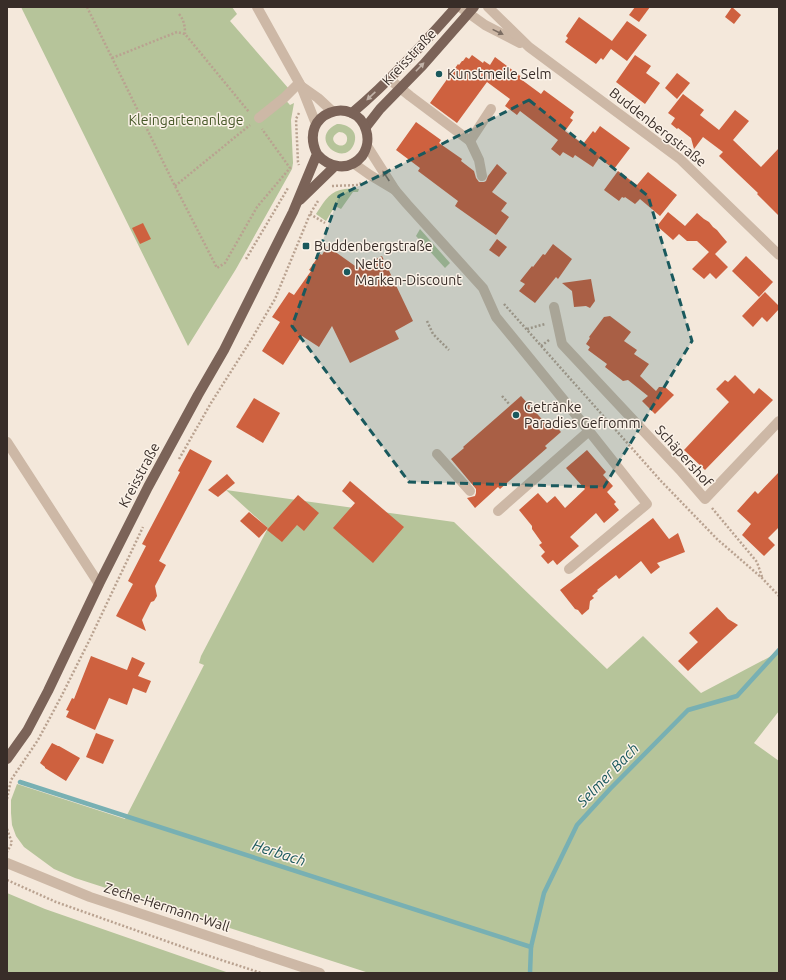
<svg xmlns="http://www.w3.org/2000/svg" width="786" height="980" viewBox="0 0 786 980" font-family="Ubuntu,sans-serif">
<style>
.green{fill:#b6c49a;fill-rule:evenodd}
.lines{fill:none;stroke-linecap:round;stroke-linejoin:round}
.stream{stroke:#78b0b3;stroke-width:4.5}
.building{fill:#ce613f}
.path{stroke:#b9a290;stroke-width:2.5;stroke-dasharray:2 2;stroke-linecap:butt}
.minor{stroke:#cdb8a6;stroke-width:10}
.major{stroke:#7b6358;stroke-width:10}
.oneway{fill:#7b6c61}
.oneway2{fill:#c1b2a7}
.marked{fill:#1a595d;fill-opacity:0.2;stroke:#1a595d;stroke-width:3;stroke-dasharray:8 5;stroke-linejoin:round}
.poi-dot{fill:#1a595d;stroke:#fbf2e8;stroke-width:1.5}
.labels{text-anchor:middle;stroke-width:3;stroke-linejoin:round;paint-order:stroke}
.street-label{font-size:14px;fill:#382d28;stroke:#fbf2e8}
.poi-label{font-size:14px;fill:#382d28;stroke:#fbf2e8;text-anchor:start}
.park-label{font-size:14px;fill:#475829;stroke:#fbf2e8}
.water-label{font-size:15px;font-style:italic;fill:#1a595d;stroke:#fbf2e8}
</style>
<rect width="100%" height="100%" fill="#f4e8db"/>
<!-- green -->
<g class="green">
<path d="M21,7H232L237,14L230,21L289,89L281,95L290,105L294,103L291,120L293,163L292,169L236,269L188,346Z"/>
<path d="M337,124C348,124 359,131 354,144C344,169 307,138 337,124ZM339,132C344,132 348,135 347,140C345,153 323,140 339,132Z"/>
<path d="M359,189L358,192H353L341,209L335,206L326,221L316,214C322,205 328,193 340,190C346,188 353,189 359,189Z"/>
<path d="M420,229L450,263L445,268L416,236Z"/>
<path d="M226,490L454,522L607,669L643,636L701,693L777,653L779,655V711L754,743L779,761V973H369L75,878L54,869L24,847L16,836L12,825L11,813V800L17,784L125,819L204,665L199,663L201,656L268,528Z"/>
<path d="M7,893L45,909L229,973H7Z"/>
</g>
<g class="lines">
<!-- stream -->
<g class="stream">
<path d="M20,782L531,947"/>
<path d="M530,973L531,947L544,893L577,825L610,789L688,710L737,696L779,650"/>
</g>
</g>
<!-- building -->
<g class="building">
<path d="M635,7H650L639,22L629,15Z"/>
<path d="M732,7L741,15L734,24L725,17Z"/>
<path d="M579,17L612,41L627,21L647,35L627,61L611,49L603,60L601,58L596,64L565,42L568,38L566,36Z"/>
<path d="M472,55L483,63L484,61L490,65L495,57L523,78L522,80L541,94L544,90L574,112L570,118L573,120L565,131L583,144L593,131L595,133L600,126L630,148L614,169L599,158L593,167L575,155L573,158L563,152L560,156L551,149L558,140L520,111L517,115L505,106L510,99L487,82L457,123L430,103L458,64L459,65L462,61H463L466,57L469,59Z"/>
<path d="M635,55L651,66L646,73L660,83L645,104L616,82Z"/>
<path d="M677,73L690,83L677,99L665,88Z"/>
<path d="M683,94L704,110L700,115L719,130L735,110L749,121L733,140L761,167L779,148V216L757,194L758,193L719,156L723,152L703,137L694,149L691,138L678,128L677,129L671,124L675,118L668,113Z"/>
<path d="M416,122L441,140L439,143L462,159L461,161L474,171L476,178L479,182H484L486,181L488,176L497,164L507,173L492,192L507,203L501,211L509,217L496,235L455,206L458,201L418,171L420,168L396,150Z"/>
<path d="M618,171L637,185L648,172L677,195L660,216L640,199L635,204L625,197L624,198L622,197L619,201L604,190Z"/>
<path d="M668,212L685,226L697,213L704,219L709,222L713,227L717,230L721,235L727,242L715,254L728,267L716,279L710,273L704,279L692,269L709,252L697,241H687L679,234L673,240L657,226Z"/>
<path d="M143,223L151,239L140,244L132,228Z"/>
<path d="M497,239L507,247L499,257L489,250Z"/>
<path d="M553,244L572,259L558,279L556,277L535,303L519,291L525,284L520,281L532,266L533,267L543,254L545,255Z"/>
<path d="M327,246L358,268L382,256L413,321L395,331L399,339L350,363L332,326L319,347L302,336L283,365L262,351L280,322L272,317L289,292L294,295L311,271L309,270L320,254L322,255Z"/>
<path d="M746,256L773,282L759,297L732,271Z"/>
<path d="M591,279L595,301L590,308L586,306L574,307L572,291L562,283Z"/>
<path d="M765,292L779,306V309L767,322L762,317L753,327L742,316Z"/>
<path d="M610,316L631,332L624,341L637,350L634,354L649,364L640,376L656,391L659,387H665L674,395L655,414L642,401L648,396L628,380L623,381L605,367L607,364L588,350L590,347L586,344L590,338L589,337L604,317Z"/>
<path d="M735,375L754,394L759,388L773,400L705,470L684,450L729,402L716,389L725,380L728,382Z"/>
<path d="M521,396L549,427L553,423L561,432L545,446L547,448L500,489L498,487L475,508L467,498L475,496L476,493V489L451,459L464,448L463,447Z"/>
<path d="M254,398L280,413L263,443L236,427Z"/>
<path d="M190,449L212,461L159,561L166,565L155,586L157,596L154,601L151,602L142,620L146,631L116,616L133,584L128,581L146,546L142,544L180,472L178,471Z"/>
<path d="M587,450L606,472L603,475L613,486L607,492L616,502L614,504L619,510L604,523L596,513L570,537L579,546L557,565L553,560L548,564L541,556L545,552L539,545L542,543L532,529V526L519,510L538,493L547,503L555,496L565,508L585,489L566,468Z"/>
<path d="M779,472V527L768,538L775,545L764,556L742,535L751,524L737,511L755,491L758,494Z"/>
<path d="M227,474L235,483L218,497L208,490Z"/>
<path d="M350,481L404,527L373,563L333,528L355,503L342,491Z"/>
<path d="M298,495L319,513L304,531L297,525L282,542L267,530Z"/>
<path d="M249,512L268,528L259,538L240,521Z"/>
<path d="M653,518L669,539L678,533L685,552L657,563L660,567L651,574L641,561L619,579L616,575L597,590L598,591L592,596L594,598L590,601L589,609L582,615L578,610L575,609L560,590Z"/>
<path d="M717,607L728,619L738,625L688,671L678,661L698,642L689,633Z"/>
<path d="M91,656L127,670L132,657L145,663L138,676L151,681L146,693L133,688L127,705L109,698L95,730L66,717L69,711L66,710L72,698L74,699Z"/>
<path d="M96,733L114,740L103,764L86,757Z"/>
<path d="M52,743L58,746H59L80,758L66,781L45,768V767L40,763Z"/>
</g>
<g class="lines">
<!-- path -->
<g class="path">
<path d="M87,7L175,186L217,268L225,263L257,207L290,168L262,129"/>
<path d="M179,14C184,20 185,26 185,34"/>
<path d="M112,58L177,32L185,34L249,112"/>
<path d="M299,113L296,119L298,162L299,165"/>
<path d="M175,186L250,125"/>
<path d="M332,186L358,185L361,183"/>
<path d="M310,214L325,223"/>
<path d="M246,259L288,188"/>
<path d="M504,304L661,481L717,539L762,578L779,596"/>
<path d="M427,321L433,334L449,350"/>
<path d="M527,329L545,324"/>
<path d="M541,346L549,340"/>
<path d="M502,396L510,405"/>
<path d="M179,459L211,403L251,340L275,299L310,214L318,201"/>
<path d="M712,508L757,562L762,577"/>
<path d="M7,799L11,780L38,740L61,697L90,639L143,527"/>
<path d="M7,829L12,843L7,852"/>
<path d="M7,880L56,902L197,952L261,973"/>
</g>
<!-- minor -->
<g class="minor">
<path d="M257,7L301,86L316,124"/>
<path d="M460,7L485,25L520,43"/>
<path d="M488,7L529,47L680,159L779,255"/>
<path d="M389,79L410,96L470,141L491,109"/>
<path d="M301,86L318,98L332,111"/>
<path d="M259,118L284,98L299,83"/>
<path d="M470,141L479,160L482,176"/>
<path d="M353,163L370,175L395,190L367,146"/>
<path d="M395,190L407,204L483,288L496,317L589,431L647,504L569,569"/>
<path d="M554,307L562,344L680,470L705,499L779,421"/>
<path d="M7,442L99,584"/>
<path d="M437,454L470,491"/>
<path d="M498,511L589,431"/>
<path d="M7,863L90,897L320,973"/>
</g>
<!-- major -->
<g class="major">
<path d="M352,113C390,81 423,44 456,7"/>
<path d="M366,127L380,109L423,65L474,7"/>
<path d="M300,200L335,166"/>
<path d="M7,759L27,731L48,691L99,584L148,487L198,395L224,350L293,212L317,154C297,112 355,94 366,130C369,139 367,149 362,156C349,172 329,168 317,154"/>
</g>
</g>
<!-- one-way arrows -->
<defs><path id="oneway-solid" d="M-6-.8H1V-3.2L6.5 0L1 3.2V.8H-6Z"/></defs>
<g class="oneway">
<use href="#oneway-solid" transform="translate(498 32) rotate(26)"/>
<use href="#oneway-solid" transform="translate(386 176) rotate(-123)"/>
</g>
<g class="oneway2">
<use href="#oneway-solid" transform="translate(420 67) rotate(-46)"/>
<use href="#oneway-solid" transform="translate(371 96) rotate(137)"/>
</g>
<!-- marked area -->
<path class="marked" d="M529,100L648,196L692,341L604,487L409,482L292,326L339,196Z"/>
<!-- markers -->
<g class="poi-dot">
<circle cx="439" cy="74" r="4"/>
<rect x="302" y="242" width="8" height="8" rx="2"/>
<circle cx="347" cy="272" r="4"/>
<circle cx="516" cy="415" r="4"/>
</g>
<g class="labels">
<!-- street labels -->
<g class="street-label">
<text transform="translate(409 57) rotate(-47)" y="5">Kreisstraße</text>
<text transform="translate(658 127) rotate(38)" y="5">Buddenbergstraße</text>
<text transform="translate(684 456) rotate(48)" y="5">Schäpershof</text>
<text transform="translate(139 475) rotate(-62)" y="5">Kreisstraße</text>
<text transform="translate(167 907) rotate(18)" y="5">Zeche-Hermann-Wall</text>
</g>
<!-- poi labels -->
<g class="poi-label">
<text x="447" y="79">Kunstmeile Selm</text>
<text x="314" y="251">Buddenbergstraße</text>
<text x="355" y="269">Netto<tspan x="355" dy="16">Marken-Discount</tspan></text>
<text x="524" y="412">Getränke<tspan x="524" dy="16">Paradies Gefromm</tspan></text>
</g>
<!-- park labels -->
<g class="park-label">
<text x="186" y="125">Kleingartenanlage</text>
</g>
<!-- water labels -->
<g class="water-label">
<text transform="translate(608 775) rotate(-46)" y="5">Selmer Bach</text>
<text transform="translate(279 853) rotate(18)" y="5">Herbach</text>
</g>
</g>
<!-- border -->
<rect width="786" height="980" fill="none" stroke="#382d28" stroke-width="16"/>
</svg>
